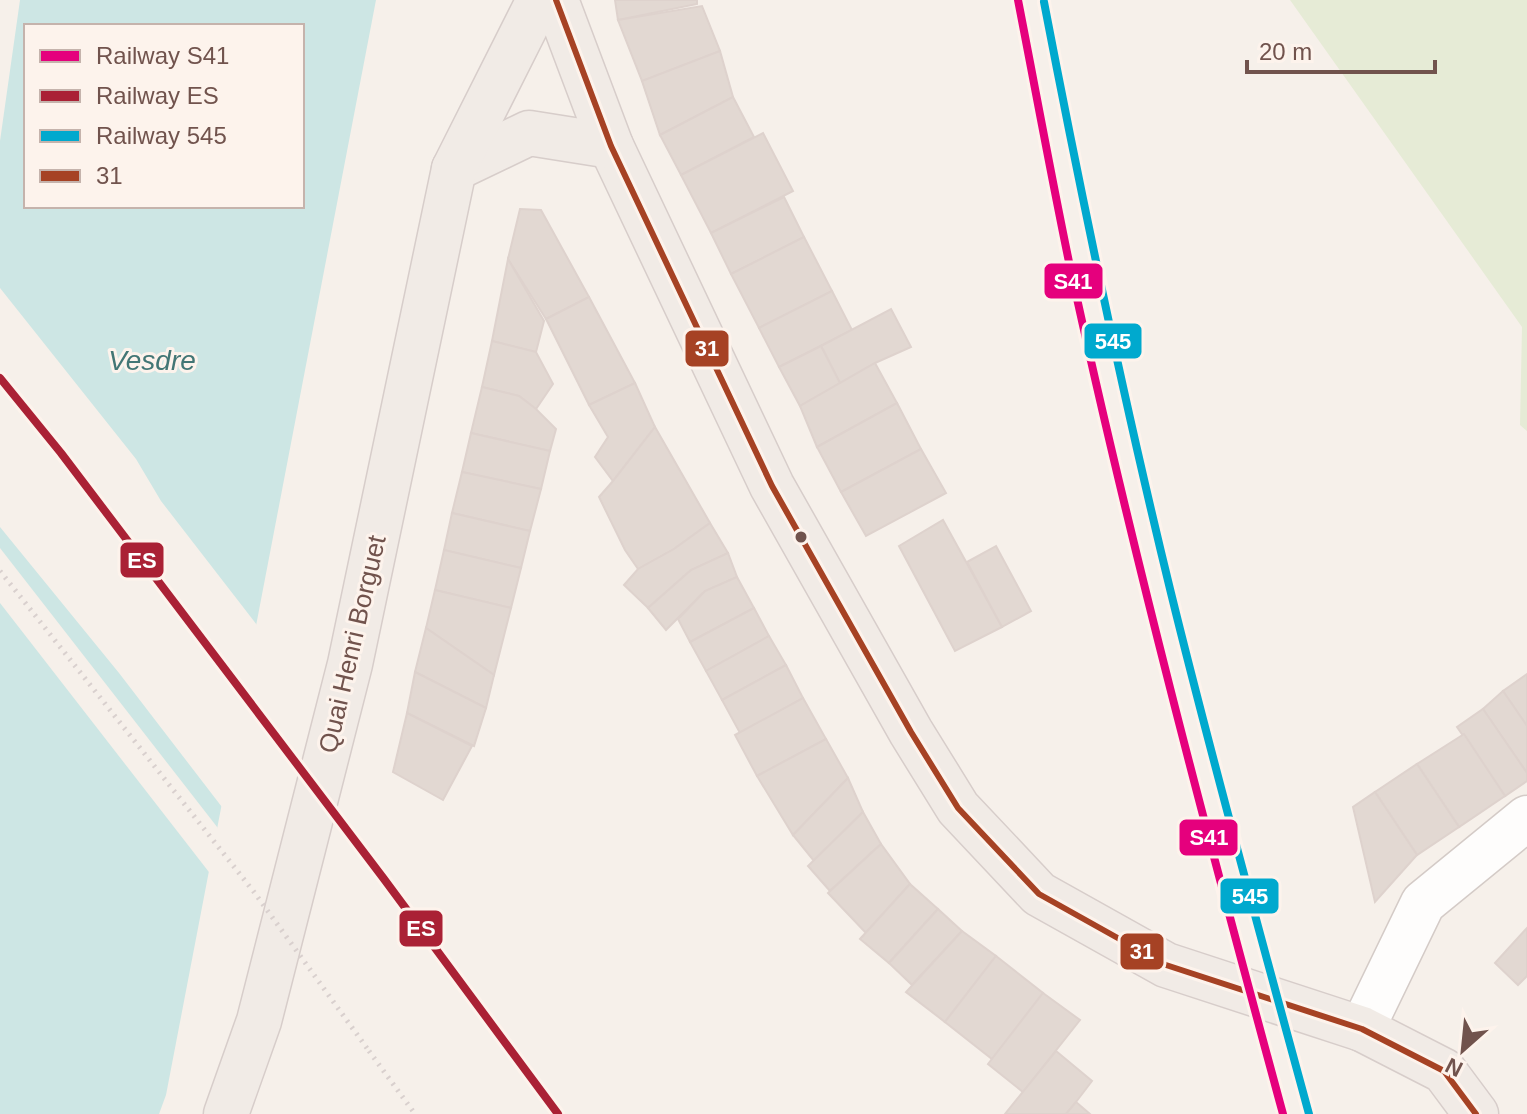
<svg xmlns="http://www.w3.org/2000/svg" width="1527" height="1114" viewBox="0 0 1527 1114" font-family="Helvetica,sans-serif">
<style>
.green{fill:#e6ebd6}
.water{fill:#cde6e4;fill-rule:evenodd}
.pier{fill:#f6f0ea}
.building{fill:#e2d8d2;stroke:#ded2cd;stroke-width:2}
.lines{fill:none;stroke-linecap:round;stroke-linejoin:round}
.street-casing{stroke:#d4cbc7;stroke-width:47}
.primary-casing{stroke:#d7cdca;stroke-width:47}
.path{stroke:#d9d0ce;stroke-width:5;stroke-dasharray:2 6;stroke-linecap:butt}
.street{stroke:#fefdfc;stroke-width:44}
.primary{stroke:#f1ebe6;stroke-width:44}
.path-bridge{stroke:#d9d0ce;stroke-width:5;stroke-dasharray:2 6;stroke-linecap:butt}
.bus-1-casing{stroke:#fdf3ec;stroke-width:12}
.bus-1{stroke:#a64224;stroke-width:6}
.rail-1-casing{stroke:#fdf3ec;stroke-width:14}
.rail-2-casing{stroke:#fdf3ec;stroke-width:14}
.rail-3-casing{stroke:#fdf3ec;stroke-width:14}
.rail-1{stroke:#e5007d;stroke-width:8}
.rail-2{stroke:#aa2135;stroke-width:8}
.rail-3{stroke:#00a9ce;stroke-width:8}
.bus-dot{fill:#71534d;stroke:#fdf3ec;stroke-width:3}
.labels{text-anchor:middle;stroke-width:6;stroke-linejoin:round;paint-order:stroke}
.street-label{font-size:26px;fill:#71534d;stroke:#fdf3ec}
.water-label{font-size:28px;font-style:italic;fill:#427675;stroke:#fdf3ec}
.line-badge{stroke:#fdf3ec;stroke-width:3}
.badge-label{font-size:22px;text-anchor:middle;font-weight:bold;fill:#fff}
</style>
<rect width="100%" height="100%" fill="#f6f0ea"/>
<!-- green -->
<path class="green" d="M1290,0H1527V431L1520,425L1522,327Z"/>
<!-- water -->
<path class="water" d="M20,0H376L166,1095L159,1114H0V141ZM26,26H302V206H26Z"/>
<!-- pier -->
<g class="pier">
<path d="M0,288L136,459L161,501L260,629L225,811L119,673L0,527Z"/>
<path d="M0,548L221,832L212,876L0,603Z"/>
</g>
<!-- building -->
<g class="building">
<path d="M615,0H697V4L618,20Z"/>
<path d="M702,6L720,51L642,81L618,20Z"/>
<path d="M720,51L733,97L660,135L642,81Z"/>
<path d="M733,97L754,137L681,175L660,135Z"/>
<path d="M763,133L793,191L711,233L681,175Z"/>
<path d="M784,197L804,237L731,274L711,233Z"/>
<path d="M520,209L541,210L589,297L546,319L508,259Z"/>
<path d="M804,237L832,291L759,328L731,274Z"/>
<path d="M508,259L544,321L536,352L492,341Z"/>
<path d="M832,291L852,330L779,367L759,328Z"/>
<path d="M589,297L635,383L589,405L546,319Z"/>
<path d="M891,309L911,347L875,363L840,383L821,346Z"/>
<path d="M492,341L536,352L553,384L536,409L519,396L482,387Z"/>
<path d="M821,346L840,383L800,406L779,367Z"/>
<path d="M875,363L897,403L817,447L800,406Z"/>
<path d="M635,383L655,427L613,481L595,457L608,437L589,405Z"/>
<path d="M482,387L519,396L536,409L556,429L550,451L471,433Z"/>
<path d="M897,403L921,449L841,492L817,447Z"/>
<path d="M655,427L710,523L674,549L638,569L625,550L599,497L613,481Z"/>
<path d="M471,433L550,451L541,489L462,472Z"/>
<path d="M921,449L946,493L866,536L841,492Z"/>
<path d="M462,472L541,489L530,531L452,513Z"/>
<path d="M452,513L530,531L521,568L444,550Z"/>
<path d="M943,520L1002,627L955,651L899,546Z"/>
<path d="M710,523L728,553L691,570L648,608L624,585L638,569L674,549Z"/>
<path d="M996,546L1031,611L1002,627L967,562Z"/>
<path d="M444,550L521,568L511,608L435,590Z"/>
<path d="M728,553L737,577L705,591L666,630L648,608L691,570Z"/>
<path d="M737,577L754,608L690,642L678,619L705,591Z"/>
<path d="M435,590L511,608L494,675L426,628Z"/>
<path d="M754,608L769,636L706,671L690,642Z"/>
<path d="M426,628L494,675L486,708L415,672Z"/>
<path d="M769,636L786,665L722,700L706,671Z"/>
<path d="M786,665L803,698L740,733L722,700Z"/>
<path d="M415,672L486,708L474,746L407,713Z"/>
<path d="M1527,674V726L1503,691Z"/>
<path d="M1503,691L1527,726V773L1483,709Z"/>
<path d="M803,698L826,739L757,776L735,735Z"/>
<path d="M1483,709L1527,773V781L1505,796L1457,727Z"/>
<path d="M407,713L472,746L443,800L393,772Z"/>
<path d="M1464,734L1505,796L1459,827L1417,764Z"/>
<path d="M826,739L848,778L793,835L757,776Z"/>
<path d="M1417,764L1459,827L1417,855L1375,792Z"/>
<path d="M848,778L863,812L814,861L793,835Z"/>
<path d="M1375,792L1417,855L1375,902L1353,807Z"/>
<path d="M863,812L881,844L830,891L808,866Z"/>
<path d="M881,844L910,884L866,933L828,893Z"/>
<path d="M910,884L938,909L889,963L860,939Z"/>
<path d="M938,909L962,931L912,985L889,963Z"/>
<path d="M1527,928V976L1518,985L1495,963Z"/>
<path d="M962,931L996,956L945,1022L906,992Z"/>
<path d="M996,956L1043,993L992,1059L945,1022Z"/>
<path d="M1043,993L1080,1020L1023,1092L988,1064Z"/>
<path d="M1056,1051L1092,1081L1076,1102L1066,1114H1005Z"/>
<path d="M1076,1102L1090,1114H1066Z"/>
</g>
<g class="lines">
<defs>
<path id="street" d="M1362,1029L1423,903L1527,818"/>
<g id="primary">
<path d="M556,0L611,146L772,486L911,732L958,808L1039,894L1166,965L1362,1029L1444,1071L1476,1114"/>
<path d="M454,169L529,133L611,146"/>
<path d="M226,1114L259,1021L350,664L454,169L539,0"/>
</g>
</defs>
<!-- street casing -->
<use href="#street" class="street-casing"/>
<!-- primary casing -->
<use href="#primary" class="primary-casing"/>
<!-- path -->
<path class="path" d="M369,1051L415,1114"/>
<!-- street -->
<use href="#street" class="street"/>
<!-- primary -->
<use href="#primary" class="primary"/>
<!-- path-bridge -->
<path class="path-bridge" d="M0,571L254,892L369,1051"/>
<defs>
<path id="bus-1" d="M556,0L611,146L772,486L911,732L958,808L1039,894L1166,965L1362,1029L1444,1071L1476,1114"/>
</defs>
<!-- bus-1 casing -->
<use href="#bus-1" class="bus-1-casing"/>
<!-- bus-1 -->
<use href="#bus-1" class="bus-1"/>
<defs>
<path id="rail-1" d="M1018,0C1035,87 1051,175 1069,262C1131,548 1206,831 1283,1114"/>
<path id="rail-2" d="M0,378L61,453L384,879L558,1114"/>
<path id="rail-3" d="M1044,2C1082,200 1123,397 1171,593C1214,768 1262,941 1309,1114"/>
</defs>
<!-- rail-1 casing -->
<use href="#rail-1" class="rail-1-casing"/>
<!-- rail-2 casing -->
<use href="#rail-2" class="rail-2-casing"/>
<!-- rail-3 casing -->
<use href="#rail-3" class="rail-3-casing"/>
<!-- rail-1 -->
<use href="#rail-1" class="rail-1"/>
<!-- rail-2 -->
<use href="#rail-2" class="rail-2"/>
<!-- rail-3 -->
<use href="#rail-3" class="rail-3"/>
</g>
<!-- markers -->
<circle class="bus-dot" cx="801" cy="537" r="7"/>
<g class="labels">
<!-- street labels -->
<g class="street-label">
<text transform="translate(352 644) rotate(-77)" y="9">Quai Henri Borguet</text>
</g>
<!-- water labels -->
<g class="water-label">
<text x="152" y="370">Vesdre</text>
</g>
</g>
<g class="line-badge">
<rect x="1043" y="262" width="61" height="38" rx="8" fill="#e5007d"/>
<rect x="1083" y="322" width="60" height="38" rx="8" fill="#00a9ce"/>
<rect x="684" y="329" width="46" height="39" rx="8" fill="#a64224"/>
<rect x="119" y="541" width="46" height="38" rx="8" fill="#aa2135"/>
<rect x="1178" y="818" width="61" height="39" rx="8" fill="#e5007d"/>
<rect x="1219" y="877" width="61" height="38" rx="8" fill="#00a9ce"/>
<rect x="398" y="909" width="46" height="39" rx="8" fill="#aa2135"/>
<rect x="1119" y="932" width="46" height="39" rx="8" fill="#a64224"/>
</g>
<g class="badge-label">
<text x="1073" y="289">S41</text>
<text x="1113" y="349">545</text>
<text x="707" y="356">31</text>
<text x="142" y="568">ES</text>
<text x="1209" y="845">S41</text>
<text x="1250" y="904">545</text>
<text x="421" y="936">ES</text>
<text x="1142" y="959">31</text>
</g>
<!-- legend -->
<rect x="24" y="24" width="280" height="184" fill="#fdf3ec" stroke="#c5b3ac" stroke-width="2"/>
<rect x="40" y="50" width="40" height="12" fill="#e5007d" stroke="#c5b3ac" stroke-width="2"/>
<text x="96" y="64" font-size="24" fill="#71534d">Railway S41</text>
<rect x="40" y="90" width="40" height="12" fill="#aa2135" stroke="#c5b3ac" stroke-width="2"/>
<text x="96" y="104" font-size="24" fill="#71534d">Railway ES</text>
<rect x="40" y="130" width="40" height="12" fill="#00a9ce" stroke="#c5b3ac" stroke-width="2"/>
<text x="96" y="144" font-size="24" fill="#71534d">Railway 545</text>
<rect x="40" y="170" width="40" height="12" fill="#a64224" stroke="#c5b3ac" stroke-width="2"/>
<text x="96" y="184" font-size="24" fill="#71534d">31</text>
<!-- north arrow -->
<g transform="translate(1463 1050) rotate(207)" stroke="#fdf3ec" stroke-width="6" paint-order="stroke">
<path d="M0-6L14 30L0 20L-14 30Z" fill="#71534d"/>
<text y="-12" font-size="22" font-weight="bold" text-anchor="middle" fill="#71534d">N</text>
</g>
<!-- scale -->
<path d="M1247 60v12h188v-12" fill="none" stroke="#71534d" stroke-width="4"/>
<text x="1259" y="60" font-size="24" fill="#71534d" stroke="#fdf3ec" stroke-width="6" paint-order="stroke">20 m</text>
</svg>
